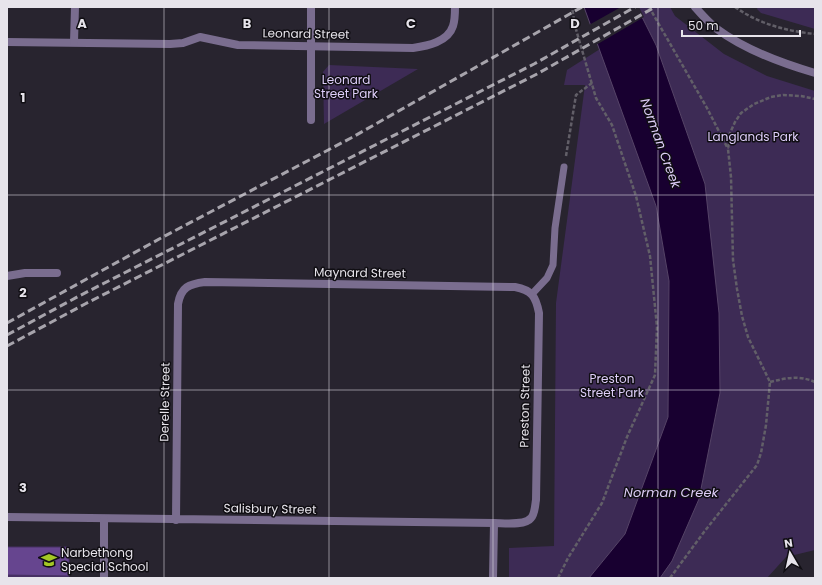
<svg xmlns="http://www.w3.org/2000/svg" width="822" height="585" viewBox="0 0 822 585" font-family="Poppins,sans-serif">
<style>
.green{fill:#3d2b55}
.water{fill:#180030;stroke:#564468}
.pier{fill:#28242f}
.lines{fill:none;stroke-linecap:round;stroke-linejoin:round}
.path{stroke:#625f68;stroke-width:2.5;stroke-dasharray:4 2;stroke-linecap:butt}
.service{stroke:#7a6d8f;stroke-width:7}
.minor{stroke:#7a6d8f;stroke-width:8}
.tertiary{stroke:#7a6d8f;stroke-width:8}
.rail{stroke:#a7a4ac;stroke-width:3;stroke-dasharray:8 4;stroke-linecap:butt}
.shaded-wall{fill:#473064}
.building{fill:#66458f;stroke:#473064}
.grid{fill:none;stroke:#e7e4eb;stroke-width:1;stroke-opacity:0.55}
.labels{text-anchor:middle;stroke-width:3;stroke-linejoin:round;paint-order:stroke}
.street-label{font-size:12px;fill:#e7e4eb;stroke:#100e13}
.park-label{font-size:12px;fill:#decef9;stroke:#100e13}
.poi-label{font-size:12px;fill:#e7e4eb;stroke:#100e13;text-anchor:start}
.water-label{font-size:13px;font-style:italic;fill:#dcccf6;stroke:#100e13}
.grid-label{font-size:13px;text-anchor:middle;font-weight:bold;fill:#e7e4eb;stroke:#100e13;stroke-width:3;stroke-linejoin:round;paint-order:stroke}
</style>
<rect width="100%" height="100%" fill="#28242f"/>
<!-- green -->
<g class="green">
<path d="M637,7H670L675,16L724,54L767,76L815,91V550L786,557L767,578H660L672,561L699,499L720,393L705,184L656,45Z"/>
<path d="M758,7H815V29L761,13L757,9Z"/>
<path d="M600,49L656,206L669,281L668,417L625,534L589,578H509V548L554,546L556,303L585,85H564L567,70Z"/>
<path d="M329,65L418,69L324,124L323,72Z"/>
</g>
<!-- water -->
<path class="water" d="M584,7H637L656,45L705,184L719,313L720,393L699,499L672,561L660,578H589L625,534L668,417L669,281L656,206Z"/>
<!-- pier -->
<path class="pier" d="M621,7H639L644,17L596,45L589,25Z"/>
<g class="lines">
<!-- path -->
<g class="path">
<path d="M649,7L707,108L728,149"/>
<path d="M735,7C759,24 786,31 815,34"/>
<path d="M566,156L576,95L592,83"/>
<path d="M770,382C786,378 799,375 815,382"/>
<path d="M558,578L568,558L602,503L627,437L655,375L657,327L650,256L636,196L612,125L596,98L575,26L572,7"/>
<path d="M670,578L704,532L757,465L761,453L766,425L770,382L748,337L742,316L737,289L733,260L731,177L728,149L730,133L735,122L741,113L754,104L771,97L783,95L801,96L815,99"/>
</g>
<!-- service -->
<path class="service" d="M532,294L547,278L553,265L555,228L564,167"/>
<!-- minor -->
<g class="minor">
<path d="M311,7V120"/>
<path d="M7,42L170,44L183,43L200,37L238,45L413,48C427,46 448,42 453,26C455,20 455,13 455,7"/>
<path d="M74,42L75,7"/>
<path d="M7,276L25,273H57"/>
<path d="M7,517L494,523C503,523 525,526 531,518C535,514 535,505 536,500L539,313C536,297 532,290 515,287L205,282C189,284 181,287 178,304L176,520"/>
<path d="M104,578V519"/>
<path d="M493,578L494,523"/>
</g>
<!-- tertiary -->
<path class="tertiary" d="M695,7C702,15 709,23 717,29C745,50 781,63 815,73"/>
<!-- rail -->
<g class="rail">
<path d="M7,323L161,238L351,138L582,7"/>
<path d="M7,335L79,296L534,64L635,7"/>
<path d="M7,346L85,304L537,74L655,7"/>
</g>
</g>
<!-- shaded-wall -->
<path class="shaded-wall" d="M7,575L69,576L68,578H7Z"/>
<!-- building -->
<path class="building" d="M7,547H69V576L7,575Z"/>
<!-- grid -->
<path class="grid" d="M164,7V578M329,7V578M493,7V578M658,7V578M7,195H815M7,390H815"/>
<!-- icons -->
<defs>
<symbol id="school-bare" viewBox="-9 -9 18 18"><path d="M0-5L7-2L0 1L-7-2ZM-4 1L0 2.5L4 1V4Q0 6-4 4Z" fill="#a4c825" stroke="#100e13" stroke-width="2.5" paint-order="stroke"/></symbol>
</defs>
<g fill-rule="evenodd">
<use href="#school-bare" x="38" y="549" width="22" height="22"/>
</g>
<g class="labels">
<!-- street labels -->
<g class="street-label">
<text transform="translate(306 34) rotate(1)" y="4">Leonard Street</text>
<text transform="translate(360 273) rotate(1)" y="4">Maynard Street</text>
<text transform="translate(165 402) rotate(-89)" y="4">Derelle Street</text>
<text transform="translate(525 406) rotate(-89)" y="4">Preston Street</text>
<text transform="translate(270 509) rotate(1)" y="4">Salisbury Street</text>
</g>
<!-- park labels -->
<g class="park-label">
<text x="346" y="84">Leonard<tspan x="346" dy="14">Street Park</tspan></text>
<text x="753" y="141">Langlands Park</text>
<text x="612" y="383">Preston<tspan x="612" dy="14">Street Park</tspan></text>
</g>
<!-- poi labels -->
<g class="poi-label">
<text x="61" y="557">Narbethong<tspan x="61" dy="14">Special School</tspan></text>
</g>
<!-- water labels -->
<g class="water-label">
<text transform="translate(661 143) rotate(70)" y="5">Norman Creek</text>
<text x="671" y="497">Norman Creek</text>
</g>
</g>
<g class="grid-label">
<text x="82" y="28">A</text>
<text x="247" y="28">B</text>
<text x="411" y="28">C</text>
<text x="575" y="28">D</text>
<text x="23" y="102">1</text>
<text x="23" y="297">2</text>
<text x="23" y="492">3</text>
</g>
<!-- border -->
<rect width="822" height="585" fill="none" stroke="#e7e4eb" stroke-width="16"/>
<!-- north arrow -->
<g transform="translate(790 553) rotate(351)" stroke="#100e13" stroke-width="3" paint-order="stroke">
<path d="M0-3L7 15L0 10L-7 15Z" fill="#e7e4eb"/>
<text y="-6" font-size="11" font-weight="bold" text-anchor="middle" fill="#e7e4eb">N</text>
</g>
<!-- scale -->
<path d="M682 30v6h118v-6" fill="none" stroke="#e7e4eb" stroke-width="2"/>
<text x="688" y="30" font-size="12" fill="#e7e4eb" stroke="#100e13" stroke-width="3" paint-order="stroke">50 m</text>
</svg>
